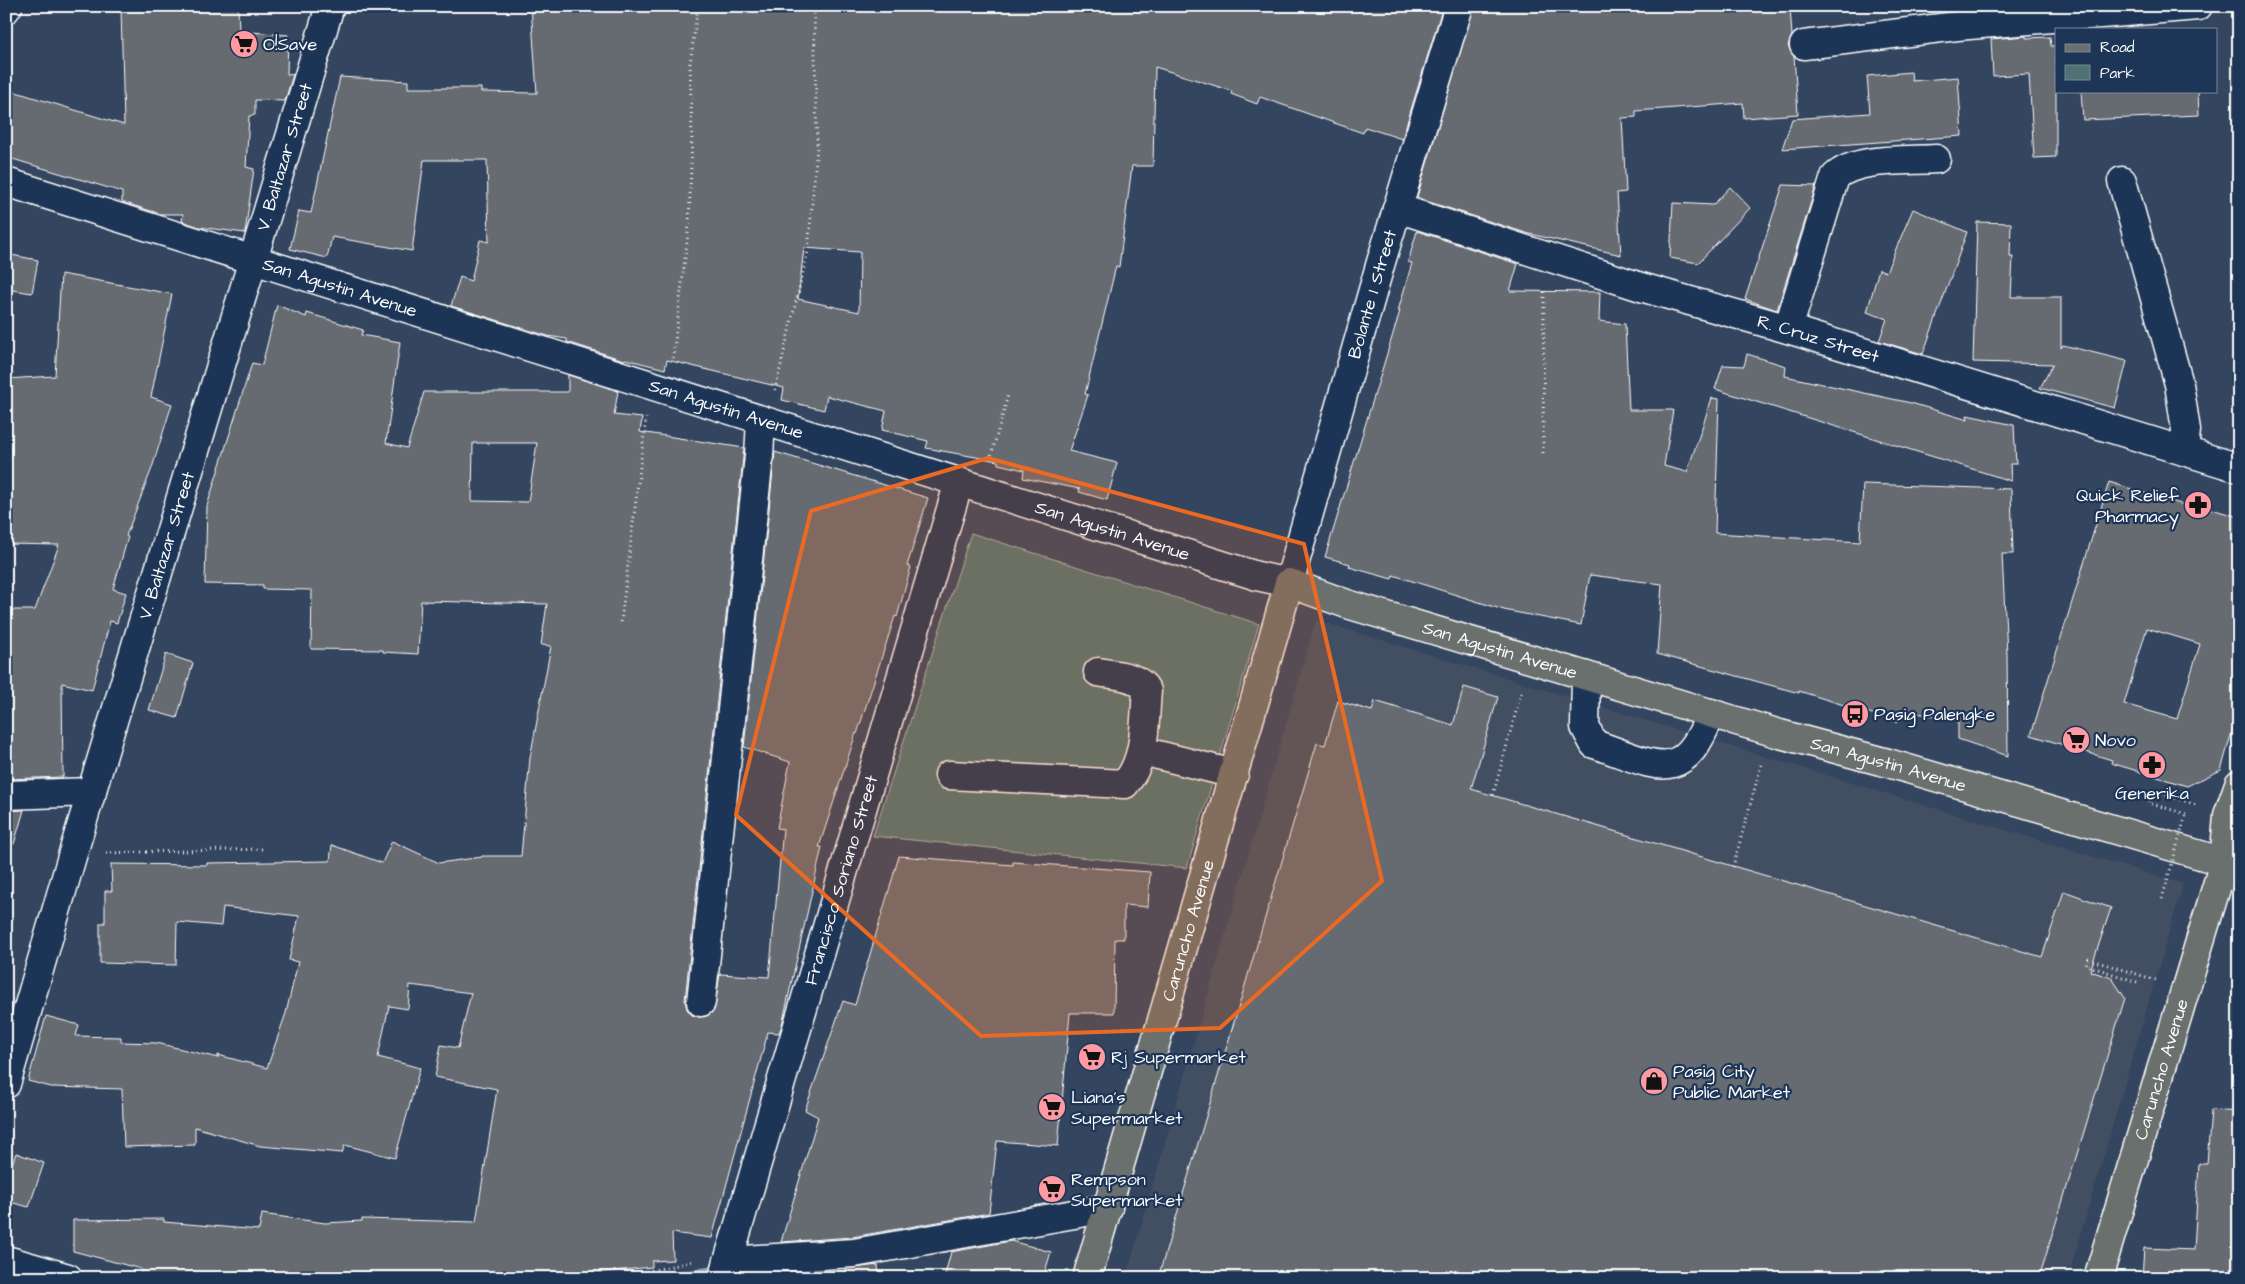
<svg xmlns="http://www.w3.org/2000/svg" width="2245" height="1284" viewBox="0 0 2245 1284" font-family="'Architects Daughter',sans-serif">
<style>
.built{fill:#425064}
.green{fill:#4e7273;stroke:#a6b8b9}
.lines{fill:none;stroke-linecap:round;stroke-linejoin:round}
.stream{stroke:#8ea6b9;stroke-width:10}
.building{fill:#666a71;stroke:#fff;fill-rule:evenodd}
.minor-casing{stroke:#fff;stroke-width:31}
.major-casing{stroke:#fff;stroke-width:31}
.path{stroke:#fff;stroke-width:3;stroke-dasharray:1 4;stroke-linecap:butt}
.minor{stroke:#1d3557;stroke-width:28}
.major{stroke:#6b706d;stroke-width:28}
.path-bridge{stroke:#fff;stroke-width:3;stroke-dasharray:1 4;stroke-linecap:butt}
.marked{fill:#ea6a24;fill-opacity:0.2;stroke:#ea6a24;stroke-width:4;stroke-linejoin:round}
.labels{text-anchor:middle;stroke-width:4.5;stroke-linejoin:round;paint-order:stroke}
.poi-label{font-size:18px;fill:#fff;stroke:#1d3557;text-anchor:start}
.street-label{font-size:18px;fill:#fff;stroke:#1d3557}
</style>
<rect width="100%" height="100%" fill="#33455f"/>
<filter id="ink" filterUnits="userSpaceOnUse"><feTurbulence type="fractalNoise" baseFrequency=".02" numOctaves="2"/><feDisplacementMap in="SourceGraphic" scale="10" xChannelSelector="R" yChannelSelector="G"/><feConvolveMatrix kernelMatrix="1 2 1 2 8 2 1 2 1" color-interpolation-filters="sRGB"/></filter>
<g filter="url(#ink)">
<!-- built -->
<path class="built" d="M1316,620L2183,884L2068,1278H1126Z"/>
<!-- green -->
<path class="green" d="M971,533L1259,624L1187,868L873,836Z"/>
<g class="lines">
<!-- stream -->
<path class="stream" d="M668,1278L715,1271"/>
</g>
<!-- building -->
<g class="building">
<path d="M198,6H238L239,31L288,35L287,74L293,75L285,101L255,100V115L249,116L246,167L254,169L245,233L199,227L182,221L183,214H161L122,202V192L6,157V89L124,125L121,9Z"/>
<path d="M531,6H1443L1402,139L1365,127L1363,133L1260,97L1257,104L1231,94L1232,91L1155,67L1153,166H1132L1119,267L1116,266L1085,394L1088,395L1069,451L1117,463L1107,500L1079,492L1080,489L1023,478L1024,470L998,464V461L926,448L928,441L882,430L886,411L827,396L824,410L782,400L784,388L667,360L665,369L625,359L624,360L567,342V339L548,336L451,306L460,277L471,281L480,240L489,242L487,160H424L412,251L332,237L327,258L290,249L299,211L311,213L340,77L408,81V88H481V92L537,93ZM804,248L860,252L859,312L798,299Z"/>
<path d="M1474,6H1790L1792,36L1788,46L1794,56L1798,114L1744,118L1743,103L1636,111V117L1622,118L1626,192L1617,193L1621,255L1526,233L1426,201L1417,197Z"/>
<path d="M2026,36V38L2050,37L2051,46H2056V157L2034,158L2029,74L1993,76L1991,39Z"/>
<path d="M1911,72L1912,81L1958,77L1962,136L1782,149L1792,119L1870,113L1867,76Z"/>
<path d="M2081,91H2198L2199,115L2083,120Z"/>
<path d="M1783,185L1816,186L1777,310L1745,299Z"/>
<path d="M1730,187L1750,208L1698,263L1670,258L1673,203L1713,205Z"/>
<path d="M1913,209L1967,232L1923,354L1879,341L1887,319L1867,312L1879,269L1886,272Z"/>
<path d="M1977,222L2011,223L2010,257H2013L2011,297H2061V348L2063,345L2127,361L2115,408L2040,388L2053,364L1973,362Z"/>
<path d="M1417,231L1518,264L1510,291L1600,292L1599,321L1625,324L1629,410H1673L1664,466L1687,472L1712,398L1719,399L1715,533L1860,542L1863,484L2011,489L2013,554H2002L2007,654L2008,756L1958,739V720L1899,710L1898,722L1799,691V693L1657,654L1662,584L1590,575L1581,625L1504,610L1393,575L1392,579L1349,567L1350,564L1325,557L1400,311H1398L1412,263L1408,262Z"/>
<path d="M6,254L38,260L32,293L6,289Z"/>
<path d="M61,274L172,294L151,397L172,404L152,468L126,536L128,537L113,589L126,593L117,623L110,621L92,690L62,683L63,777L6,779V610H35L59,545L6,544V379L55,376Z"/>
<path d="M277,305L306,317L307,313L363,330L361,335L400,342L386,443L407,448L424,392H568V375L618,391L614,415L642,418L640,432L744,448L685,1000L687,1009L692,1015L699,1017L707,1016L714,1011L720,974L769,977L783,829L777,828L790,762L744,747L775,452L928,498L907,566L911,567L897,617L895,616L857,734L856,733L819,847H822L782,1025L779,1033L768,1032L712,1238L672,1233L673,1260L652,1261V1267L545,1278H172L141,1275V1269L73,1251V1220L164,1219V1222L259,1230L262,1214L325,1223L362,1221V1219L476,1222L497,1089L435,1077L441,1045L458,1048L471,993L410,985L408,1009L389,1006L378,1057L420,1068L395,1158L345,1145L342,1153L260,1146L195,1127V1145L124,1147L122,1089L51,1087L28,1081L46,1016L79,1025L76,1036L121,1037V1042L157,1043L218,1058V1055L267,1068L286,1013L298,962L289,960L299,916L223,907L221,926L177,922L176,965L100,963V923H105V891H112L111,864L207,865V863L330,861L332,845L382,863L392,841L439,863L482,857V856H521L530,758L551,646L541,645L547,604L421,601L418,654L383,652V650L311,649L312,590L263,589V585L205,584L207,506L252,363L262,365ZM473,443H537L528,502L472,501Z"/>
<path d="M1747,354L1786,366L1785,376L1911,403L1968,420L1967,415L2014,425L2016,464H2010L2011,481L1715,389L1723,365L1744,366Z"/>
<path d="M2109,482L2200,510L2201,506L2239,517V708L2221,770L2187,786L2111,763L2112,760L2031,735ZM2147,628L2200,644L2177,719L2124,704Z"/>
<path d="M166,654L193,663L177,718L149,710Z"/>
<path d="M1464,687L1498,697L1471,789L2042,957L2064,891L2111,908L2090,971L2112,978L2125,998L2039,1278H1158L1317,743L1325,745L1338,701L1372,711L1375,701L1453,725Z"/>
<path d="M24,810L14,844L6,843V811Z"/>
<path d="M899,856L1013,865V862L1150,872L1148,907L1124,905V939H1115L1114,1013H1070L1058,1146L997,1141L989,1213L852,1237L781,1242L818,1117L805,1110L843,1001L855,1005Z"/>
<path d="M2211,1110L2239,1112V1278H2142L2144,1248L2194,1250L2199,1164H2207Z"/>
<path d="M16,1153L44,1163L29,1207L6,1201V1182Z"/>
<path d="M1011,1241L1051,1252L1043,1278H944L951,1252Z"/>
<path d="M878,1265L879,1278H847L846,1269Z"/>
</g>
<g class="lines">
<defs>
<g id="minor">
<path d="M6,9L8,6"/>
<path d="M1804,45L1957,26L2198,6"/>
<path d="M2122,181L2179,384L2186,430L2184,451"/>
<path id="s1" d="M6,182L1257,576L1289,583L1381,262L1459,6"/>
<path id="s2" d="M1397,208L1641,287L1788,329L2239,468"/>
<path d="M1788,329L1835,177C1856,157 1907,161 1936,159"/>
<path d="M1586,676L1585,727L1594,744C1655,764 1682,789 1711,713"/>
<path d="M1142,751L1234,774"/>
<path d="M949,775L1125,784C1147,759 1144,722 1147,691C1139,675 1114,675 1098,672"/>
<path d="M6,795L92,792"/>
<path d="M701,1002L759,456L761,420"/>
<path id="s3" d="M6,1084L73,853L330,6"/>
<path d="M6,1260L68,1278"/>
<path d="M728,1261L854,1253L1108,1208"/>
<path id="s4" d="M723,1278L959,482"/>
</g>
<g id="major">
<path id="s5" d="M1087,1278L1289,583L1347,604L1780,734L1888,763L2224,862"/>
<path id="s6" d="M2098,1278L2224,862L2228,815L2239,784"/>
</g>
</defs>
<!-- minor casing -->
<use href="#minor" class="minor-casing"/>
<!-- major casing -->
<use href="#major" class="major-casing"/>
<!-- path -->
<g class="path">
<path d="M673,358L689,225L692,135L690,64L698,6"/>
<path d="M775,390L808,251L817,147L814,6"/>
<path d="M1543,453L1544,289"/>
<path d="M990,460L1008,395"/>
<path d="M621,622L646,418"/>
<path d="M1493,795L1522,690"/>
<path d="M2186,814L2149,803L2152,791L2197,805"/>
<path d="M106,853L263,849"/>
<path d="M1733,867L1762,762"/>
<path d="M2137,982L2086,965L2088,959L2156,980"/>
<path d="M617,1278L695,1261"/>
</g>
<!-- minor -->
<use href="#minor" class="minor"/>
<!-- major -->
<use href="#major" class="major"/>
<!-- path-bridge -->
<path class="path-bridge" d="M2162,899L2186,814"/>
</g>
</g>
<!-- marked area -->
<path class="marked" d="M988,458L1304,544L1382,881L1220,1028L981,1036L736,815L811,511Z"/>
<!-- icons -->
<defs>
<symbol id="supermarket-disc" viewBox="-11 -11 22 22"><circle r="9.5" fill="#ff9aa2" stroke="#1d3557"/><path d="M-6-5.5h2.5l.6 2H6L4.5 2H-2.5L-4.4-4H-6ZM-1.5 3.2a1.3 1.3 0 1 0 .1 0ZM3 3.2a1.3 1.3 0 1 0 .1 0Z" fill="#111"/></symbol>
<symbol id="pharmacy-disc" viewBox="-11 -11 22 22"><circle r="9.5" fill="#ff9aa2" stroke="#1d3557"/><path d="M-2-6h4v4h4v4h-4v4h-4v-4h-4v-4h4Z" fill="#111"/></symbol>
<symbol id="bus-disc" viewBox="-11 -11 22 22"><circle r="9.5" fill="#ff9aa2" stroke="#1d3557"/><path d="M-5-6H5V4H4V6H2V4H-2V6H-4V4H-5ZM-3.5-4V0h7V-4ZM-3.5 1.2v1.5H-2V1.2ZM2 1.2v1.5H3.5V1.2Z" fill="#111"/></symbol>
<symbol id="shop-disc" viewBox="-11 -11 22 22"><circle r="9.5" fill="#ff9aa2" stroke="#1d3557"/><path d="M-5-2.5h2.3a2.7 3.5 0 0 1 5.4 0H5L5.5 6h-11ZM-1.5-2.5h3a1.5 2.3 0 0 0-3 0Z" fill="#111"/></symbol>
</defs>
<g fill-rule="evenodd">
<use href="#supermarket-disc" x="228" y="28" width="32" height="32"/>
<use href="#pharmacy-disc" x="2182" y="489" width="32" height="32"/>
<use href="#bus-disc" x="1839" y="698" width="32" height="32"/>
<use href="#supermarket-disc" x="2060" y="724" width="32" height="32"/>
<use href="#pharmacy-disc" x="2136" y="749" width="32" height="32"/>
<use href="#supermarket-disc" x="1076" y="1041" width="32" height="32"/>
<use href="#shop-disc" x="1638" y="1065" width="32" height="32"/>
<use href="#supermarket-disc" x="1036" y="1091" width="32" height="32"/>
<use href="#supermarket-disc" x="1036" y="1173" width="32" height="32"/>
</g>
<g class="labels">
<!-- poi labels -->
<g class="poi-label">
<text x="263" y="50">O!Save</text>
<text x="2179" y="501" text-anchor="end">Quick Relief<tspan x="2179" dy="21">Pharmacy</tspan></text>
<text x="1874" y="720">Pasig Palengke</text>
<text x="2095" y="746">Novo</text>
<text x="2152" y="799" text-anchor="middle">Generika</text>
<text x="1111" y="1063">Rj Supermarket</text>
<text x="1673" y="1077">Pasig City<tspan x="1673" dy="21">Public Market</tspan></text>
<text x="1071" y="1103">Liana's<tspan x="1071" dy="21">Supermarket</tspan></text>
<text x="1071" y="1185">Rempson<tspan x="1071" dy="21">Supermarket</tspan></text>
</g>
<!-- street labels -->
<g class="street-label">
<text dy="6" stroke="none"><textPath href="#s3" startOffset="968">V. Baltazar Street</textPath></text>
<text dy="6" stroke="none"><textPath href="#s1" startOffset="350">San Agustin Avenue</textPath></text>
<text dy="6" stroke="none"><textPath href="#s1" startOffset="1645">Bolante 1 Street</textPath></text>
<text dy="6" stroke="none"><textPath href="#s2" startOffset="441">R. Cruz Street</textPath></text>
<text dy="6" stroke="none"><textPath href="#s1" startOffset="755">San Agustin Avenue</textPath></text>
<text dy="6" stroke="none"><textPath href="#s1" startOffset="1160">San Agustin Avenue</textPath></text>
<text dy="6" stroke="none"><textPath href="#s3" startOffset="562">V. Baltazar Street</textPath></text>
<text dy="6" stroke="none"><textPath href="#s5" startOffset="945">San Agustin Avenue</textPath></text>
<text dy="6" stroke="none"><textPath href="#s5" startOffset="1350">San Agustin Avenue</textPath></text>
<text dy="6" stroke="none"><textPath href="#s4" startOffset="415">Francisco Soriano Street</textPath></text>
<text dy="6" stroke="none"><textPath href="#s5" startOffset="362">Caruncho Avenue</textPath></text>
<text dy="6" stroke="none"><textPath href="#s6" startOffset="218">Caruncho Avenue</textPath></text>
</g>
</g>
<!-- margin -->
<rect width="2245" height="1284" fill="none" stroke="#1d3557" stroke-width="25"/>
<rect x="12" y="12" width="2220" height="1259" fill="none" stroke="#fff" stroke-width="2" filter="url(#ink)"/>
<!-- legend -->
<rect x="2055" y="28" width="162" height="65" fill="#1d3557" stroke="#77869a"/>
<rect x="2065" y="44" width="25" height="8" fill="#6b706d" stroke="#77869a"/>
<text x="2100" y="52" font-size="15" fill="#ffffff">Road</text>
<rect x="2065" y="65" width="25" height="15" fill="#4e7273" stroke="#77869a"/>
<text x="2100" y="78" font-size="15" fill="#ffffff">Park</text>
</svg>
